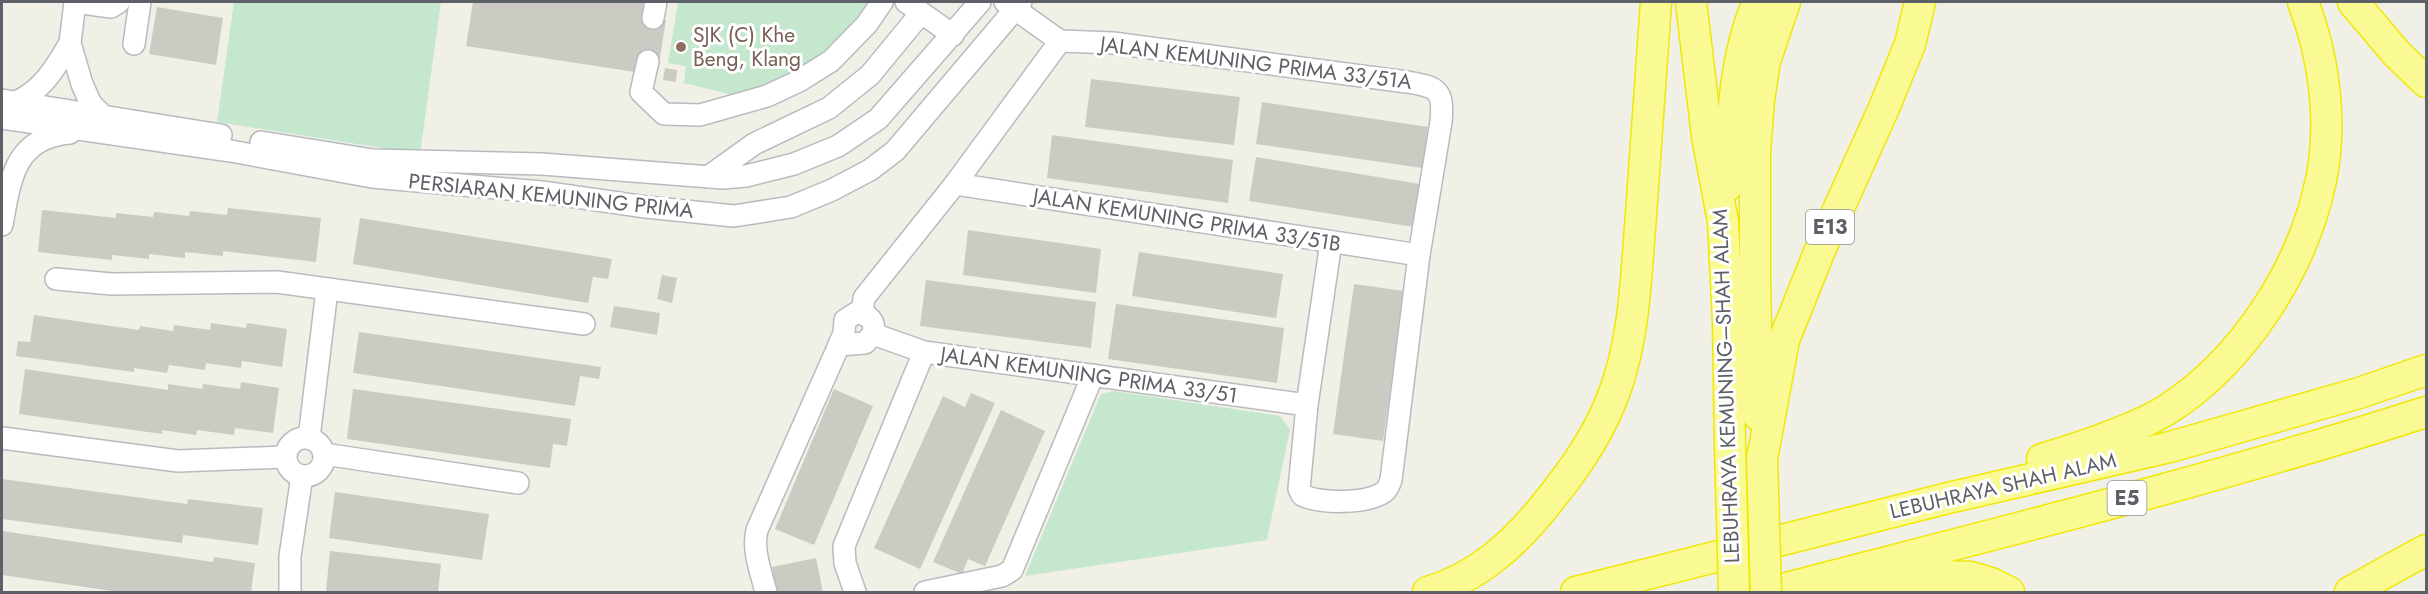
<svg xmlns="http://www.w3.org/2000/svg" width="2428" height="594" viewBox="0 0 2428 594" font-family="Jost,sans-serif">
<style>
.green{fill:#c5e7ce}
.building{fill:#cbcbc3}
.lines{fill:none;stroke-linecap:round;stroke-linejoin:round}
.minor-tunnel{stroke:#ccccc7;stroke-width:21;stroke-dasharray:21 10;stroke-linecap:butt}
.minor-casing{stroke:#b9bac0;stroke-width:24}
.highway-casing{stroke:#f1e706;stroke-width:33}
.minor{stroke:#fff;stroke-width:21}
.highway{stroke:#f9fa94;stroke-width:30}
.highway-bridge-casing{stroke:#f1e706;stroke-width:33;stroke-linecap:butt}
.highway-bridge{stroke:#f9fa94;stroke-width:30}
.education-dot{fill:#8d6e63;stroke:#fff;stroke-width:2}
.labels{text-anchor:middle;stroke-width:6;stroke-linejoin:round;paint-order:stroke}
.shield{fill:#fff;stroke:#8e9095;stroke-width:1.5}
.shield-label{font-size:20px;font-weight:bold;fill:#5e6067}
.education-label{font-size:21px;fill:#785e54;stroke:#fff;text-anchor:start}
.street-label{font-size:21px;fill:#5e6067;stroke:#fff}
</style>
<rect width="100%" height="100%" fill="#f0f0e7"/>
<!-- green -->
<g class="green">
<path d="M234,2H441L420,154L217,122Z"/>
<path d="M678,2H889L844,52L745,98L684,83L686,66L668,63Z"/>
<path d="M1114,391L1280,416L1290,429L1267,540L1025,576L1101,394Z"/>
</g>
<!-- building -->
<g class="building">
<path d="M473,2L645,3L643,16L666,20L659,63L637,59L635,72L466,46Z"/>
<path d="M157,7L223,18L216,65L149,54Z"/>
<path d="M665,68L677,70L676,82L663,80Z"/>
<path d="M1091,79L1240,97L1234,145L1085,127Z"/>
<path d="M1262,102L1428,127L1422,168L1256,144Z"/>
<path d="M1052,135L1233,160L1228,203L1047,178Z"/>
<path d="M1256,157L1420,184L1414,227L1249,201Z"/>
<path d="M228,208L321,218L316,262L223,251V256L185,252V258L149,254V259L112,255V260L38,252L42,210L116,218V213L153,217L154,212L189,216L190,211L227,215Z"/>
<path d="M360,218L612,259L608,279L593,277L588,303L353,264Z"/>
<path d="M968,230L1101,249L1096,293L963,275Z"/>
<path d="M1139,252L1283,274L1276,318L1132,296Z"/>
<path d="M662,275L677,278L672,303L657,299Z"/>
<path d="M926,280L1096,302L1091,348L920,326Z"/>
<path d="M1354,284L1404,291L1383,441L1333,434Z"/>
<path d="M1116,304L1284,328L1277,383L1108,359Z"/>
<path d="M614,306L660,313L657,335L610,327Z"/>
<path d="M34,315L139,330L140,326L173,331L174,325L210,330L211,323L246,328L247,323L287,329L282,367L242,361L241,368L206,363L205,370L169,365L167,373L134,368V372L16,356L18,341L30,342Z"/>
<path d="M359,332L601,367L599,379L580,376L575,406L353,373Z"/>
<path d="M25,369L168,390V384L202,389L203,384L240,389L241,382L279,388L273,433L235,428L234,435L197,430L196,435L162,430V434L19,414Z"/>
<path d="M353,389L571,419L567,446L553,444L550,468L347,439Z"/>
<path d="M834,389L873,406L814,545L775,529Z"/>
<path d="M971,393L995,403L920,569L874,548L943,396L965,407Z"/>
<path d="M1001,410L1045,431L985,566L968,559L962,574L933,562Z"/>
<path d="M2,479L187,504L188,499L263,508L258,545L183,535L182,543L2,519Z"/>
<path d="M335,492L489,514L482,560L329,538Z"/>
<path d="M2,531L213,562L214,557L255,563L251,592H119L2,575Z"/>
<path d="M330,551L441,564L438,592H326Z"/>
<path d="M816,558L823,592H777L772,567Z"/>
</g>
<g class="lines">
<!-- minor-tunnel -->
<path class="minor-tunnel" d="M648,61L653,18"/>
<defs>
<g id="minor">
<path d="M75,2L70,43L82,84L91,104L102,115"/>
<path d="M75,2L111,7L119,2"/>
<path d="M906,2L953,35"/>
<path d="M1005,2L1060,41"/>
<path d="M653,18L656,2"/>
<path d="M1060,41L1113,43L1407,82C1438,87 1444,90 1441,122L1419,255L1391,480C1389,485 1388,489 1384,492C1367,504 1320,504 1302,495L1299,489L1307,405L1331,242"/>
<path d="M134,44L140,2"/>
<path d="M648,61L641,92L664,114L700,115L767,96L799,81L831,61L867,24L882,2"/>
<path d="M2,100L221,135"/>
<path d="M16,102C43,90 55,68 70,43"/>
<path d="M2,118L231,151L372,177L542,192L646,207L734,216L791,207L832,190L870,170L895,151L1021,2"/>
<path d="M261,142L373,160L542,164L723,178L746,176L794,164L838,146L878,119L980,2"/>
<path d="M708,177L754,144L829,108L870,75L921,13"/>
<path d="M955,184L1419,255"/>
<path d="M2,225C10,179 15,137 70,133"/>
<path d="M56,279L112,284L277,282L584,324"/>
<path d="M856,313C869,314 876,321 873,334L865,343L839,345L844,333L845,320Z"/>
<path d="M862,314L864,298L955,184L1060,41"/>
<path d="M873,334L924,352L1307,405"/>
<circle cx="305" cy="457" r="19"/>
<path d="M2,438L178,461L285,457"/>
<path d="M309,438L327,290"/>
<path d="M324,454L518,483"/>
<path d="M290,592V556L302,476"/>
<path d="M766,592C761,572 752,550 757,530L839,345"/>
<path d="M855,592L845,563L844,546L924,352"/>
<path d="M925,592L1002,576L1012,570L1093,375"/>
</g>
<g id="highway">
<path d="M1691,2L1707,136L1723,222L1728,320L1730,448"/>
<path d="M2353,2L2397,54L2426,82"/>
<path d="M1727,186C1733,125 1733,58 1758,2"/>
<path d="M1758,415L1755,282V152L1759,100L1765,61L1785,2"/>
<path d="M1762,459L1784,340L1820,250L1884,108L1910,44L1920,2"/>
<path d="M2042,459C2078,448 2137,429 2168,409C2244,360 2303,268 2321,180C2333,122 2324,56 2303,2"/>
<path d="M1843,580L1885,584L1940,576L1971,577L1991,583L2009,592"/>
<path d="M1428,592C1476,578 1512,546 1543,508C1570,475 1595,441 1611,401C1635,343 1636,276 1641,214C1646,143 1651,72 1656,2"/>
<path d="M1576,592L1948,498L2170,447L2359,393L2426,370"/>
<path d="M1771,592C1990,535 2211,481 2426,412"/>
<path d="M2350,592L2426,550"/>
</g>
</defs>
<!-- minor casing -->
<use href="#minor" class="minor-casing"/>
<!-- highway casing -->
<use href="#highway" class="highway-casing"/>
<!-- minor -->
<use href="#minor" class="minor"/>
<!-- highway -->
<use href="#highway" class="highway"/>
<defs>
<g id="highway-bridge">
<path d="M1730,448L1734,592"/>
<path d="M1762,459L1766,592"/>
</g>
</defs>
<!-- highway-bridge casing -->
<use href="#highway-bridge" class="highway-bridge-casing"/>
<!-- highway-bridge -->
<use href="#highway-bridge" class="highway-bridge"/>
</g>
<!-- markers -->
<circle class="education-dot" cx="681" cy="47" r="6"/>
<g class="labels">
<!-- shield labels -->
<g class="shield">
<rect x="1806" y="210" width="48" height="34" rx="4.5"/>
<rect x="2107.5" y="481" width="39" height="34" rx="4.5"/>
</g>
<g class="shield-label">
<text x="1830" y="234">E13</text>
<text x="2127" y="505">E5</text>
</g>
<!-- education labels -->
<g class="education-label">
<text x="693" y="42">SJK (C) Khe<tspan x="693" dy="24">Beng, Klang</tspan></text>
</g>
<!-- street labels -->
<g class="street-label">
<text transform="translate(1256 63) rotate(7)" y="7">JALAN KEMUNING PRIMA 33/51A</text>
<text transform="translate(551 196) rotate(6)" y="7">PERSIARAN KEMUNING PRIMA</text>
<text transform="translate(1187 220) rotate(9)" y="7">JALAN KEMUNING PRIMA 33/51B</text>
<text transform="translate(1089 375) rotate(8)" y="7">JALAN KEMUNING PRIMA 33/51</text>
<text transform="translate(1726 386) rotate(-92)" y="7">LEBUHRAYA KEMUNING–SHAH ALAM</text>
<text transform="translate(2003 486) rotate(-13)" y="7">LEBUHRAYA SHAH ALAM</text>
</g>
</g>
<!-- border -->
<rect width="2428" height="594" fill="none" stroke="#5e6067" stroke-width="6"/>
</svg>
